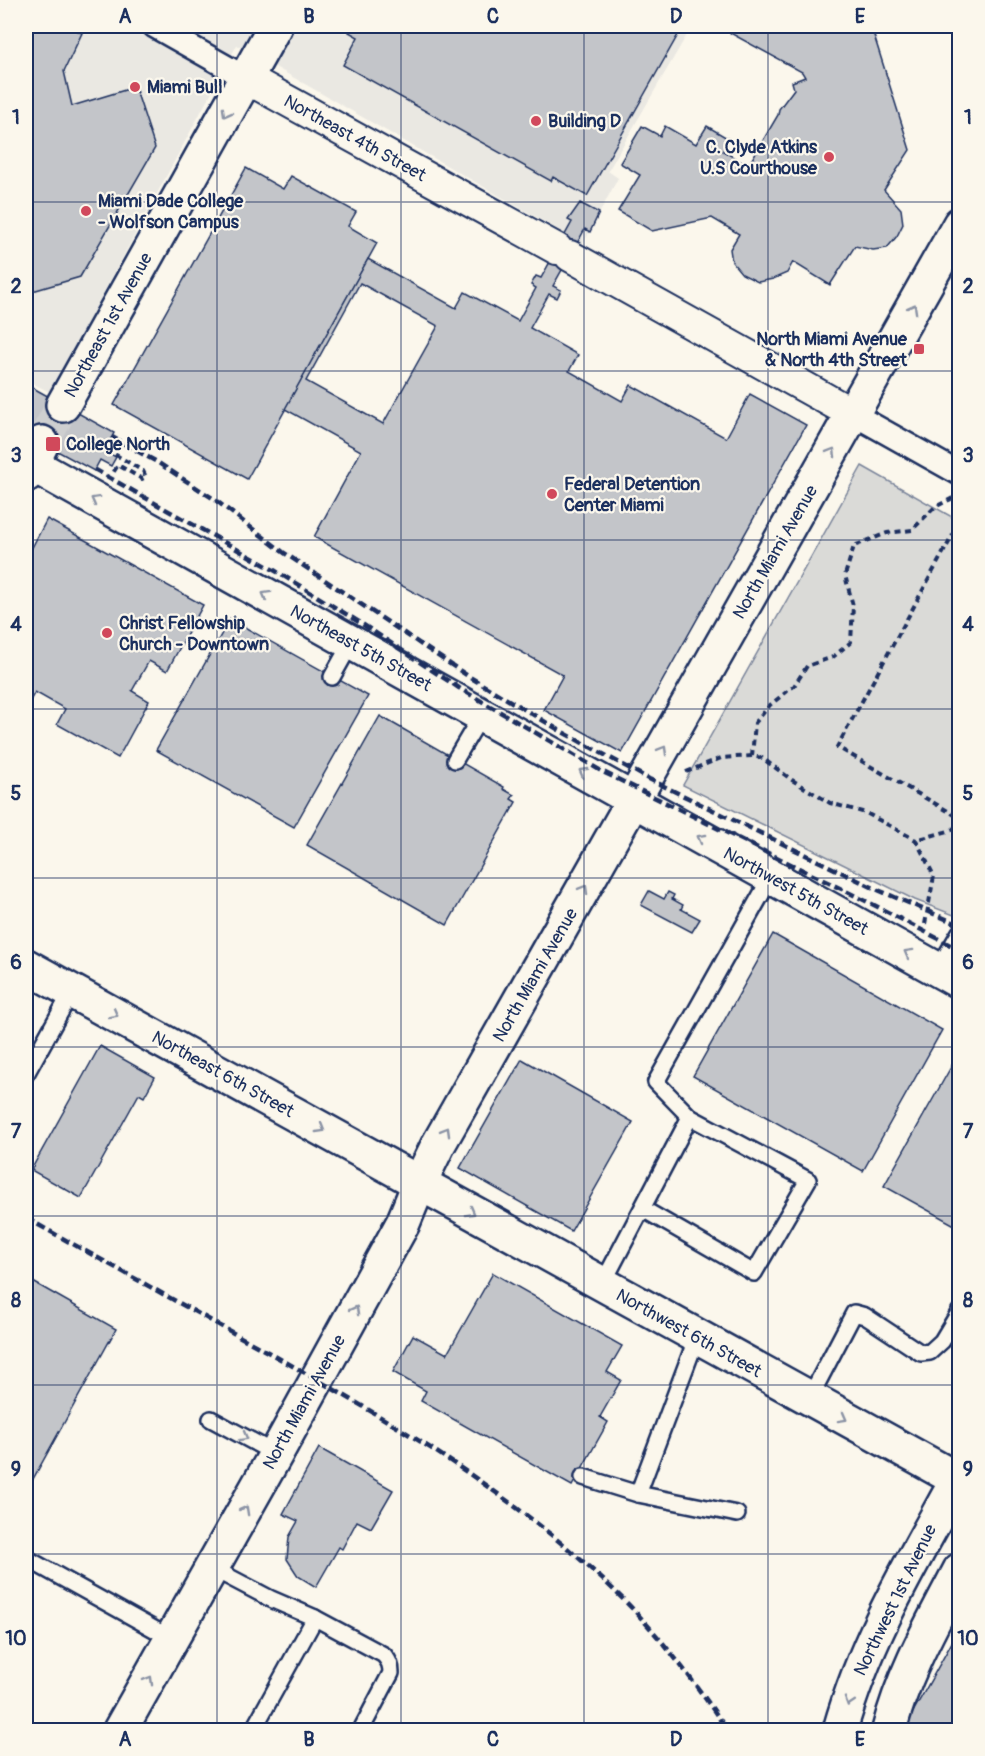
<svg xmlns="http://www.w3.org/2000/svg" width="985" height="1756" viewBox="0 0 985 1756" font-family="Pangolin,sans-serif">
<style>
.built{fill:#eae8e2}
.green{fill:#dadad7;stroke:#7a849a;stroke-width:1.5}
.building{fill:#c3c5c9;stroke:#1b2f5e;stroke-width:1.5;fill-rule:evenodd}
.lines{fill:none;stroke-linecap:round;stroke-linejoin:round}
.secondary-tunnel{stroke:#cecfd0;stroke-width:33;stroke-dasharray:33 16;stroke-linecap:butt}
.service-casing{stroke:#1b2f5e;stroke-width:20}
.pedestrian-casing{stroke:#1b2f5e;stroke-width:27}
.minor-casing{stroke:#1b2f5e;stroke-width:34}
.tertiary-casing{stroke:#1b2f5e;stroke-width:38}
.secondary-casing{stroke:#1b2f5e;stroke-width:38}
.primary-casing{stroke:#1b2f5e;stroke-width:38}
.path{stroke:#1b2f5e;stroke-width:4;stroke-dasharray:6 4.5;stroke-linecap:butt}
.service{stroke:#fbf7ec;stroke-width:15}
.pedestrian{stroke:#fbf7ec;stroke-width:22}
.minor{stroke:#fbf7ec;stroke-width:30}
.tertiary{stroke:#fbf7ec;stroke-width:33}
.secondary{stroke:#fbf7ec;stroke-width:33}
.primary{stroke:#fbf7ec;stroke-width:33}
.rail{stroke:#1b2f5e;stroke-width:4.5;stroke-dasharray:9 4.5;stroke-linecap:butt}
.oneway{stroke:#8b93a5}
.grid{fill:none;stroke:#1b2f5e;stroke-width:1.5;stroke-opacity:0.55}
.poi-dot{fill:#d1495b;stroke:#fbf7ec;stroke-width:2}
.labels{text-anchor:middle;stroke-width:4.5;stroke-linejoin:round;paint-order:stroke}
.poi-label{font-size:18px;font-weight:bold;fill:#1b2f5e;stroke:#fbf7ec;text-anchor:start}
.street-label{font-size:18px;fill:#1b2f5e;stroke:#fbf7ec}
.neatline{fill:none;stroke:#1b2f5e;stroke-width:2}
.grid-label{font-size:20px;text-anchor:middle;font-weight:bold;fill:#1b2f5e}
</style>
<rect width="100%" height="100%" fill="#fbf7ec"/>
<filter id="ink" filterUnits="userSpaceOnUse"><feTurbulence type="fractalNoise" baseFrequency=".0167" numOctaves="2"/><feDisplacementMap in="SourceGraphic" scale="12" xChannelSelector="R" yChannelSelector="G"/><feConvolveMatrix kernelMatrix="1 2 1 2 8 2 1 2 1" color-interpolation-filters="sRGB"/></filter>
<g filter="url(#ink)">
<!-- built -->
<path class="built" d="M26,26H692L608,171L618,178L583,244L237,45L50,392L26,380Z"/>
<!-- green -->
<path class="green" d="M862,466L959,521V917L915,900L683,785Z"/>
<!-- building -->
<g class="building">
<path d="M26,26H69L82,33L64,71L72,106L135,87L155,148L80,277L26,293Z"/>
<path d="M353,26H683L587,196L553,177L551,181L343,65L358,37L349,32Z"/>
<path d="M725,26H871L910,150L884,190L901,209L903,224L897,236L887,248L873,250L855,246L830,285L793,262L787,273L773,279L758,282L742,274L732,262L730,249L739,234L712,218L652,231L618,211L640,175L620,163L642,126L660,136L665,126L696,144L707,126L729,139L723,151L748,166L778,115L779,109L794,89L792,82L805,77L802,72L723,29Z"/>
<path d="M246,168L283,189L291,176L356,212L348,226L377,243L247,479L114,405Z"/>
<path d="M580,203L599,213L590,232L585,229L553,286L561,290L557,298L549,294L530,328L578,355L569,371L622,401L631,385L726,438L750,394L806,425L622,753L544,710L563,675L314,537L361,451L285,409L368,259L456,308L465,292L518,321L536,288L531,285L536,276L541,278L572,222L568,220ZM360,283L438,326L383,424L306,381Z"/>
<path d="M26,384L114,433L104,451L116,457L111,466L100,460L94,471L26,434Z"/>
<path d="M47,519L203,605L167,671L149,661L132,691L149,701L118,758L57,724L65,709L35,692L26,708V559Z"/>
<path d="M230,619L368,696L294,827L156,750Z"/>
<path d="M380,716L504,787L503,789L514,795L511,799L516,802L447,925L307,845Z"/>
<path d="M649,891L664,899L668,892L674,895L672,899L683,905L681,909L700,919L692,932L641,905Z"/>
<path d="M773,934L942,1030L863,1171L693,1076Z"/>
<path d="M100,1046L155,1077L144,1097L139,1094L81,1198L31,1170Z"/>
<path d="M960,1051V1228L884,1186Z"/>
<path d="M522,1059L633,1122L571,1231L460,1168Z"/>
<path d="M493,1273L622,1346L607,1372L621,1380L600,1417L608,1422L572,1486L421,1401L426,1391L393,1372L413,1335L447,1354Z"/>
<path d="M26,1278L116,1329L28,1488L26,1486Z"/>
<path d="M319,1448L393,1490L371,1528L357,1521L342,1549L339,1547L316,1587L298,1576L287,1559L289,1537L298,1521L283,1514Z"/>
<path d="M960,1628V1730H903Z"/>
</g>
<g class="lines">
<!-- secondary-tunnel -->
<path class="secondary-tunnel" d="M42,443L63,405"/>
<defs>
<g id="service">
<path d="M332,677L351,643"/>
<path d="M455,760L481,716"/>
<path d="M938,969L960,932"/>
<path d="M26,1074L72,991"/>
<path d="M690,1117L656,1082L771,877"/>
<path d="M602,1285L690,1117L808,1180L754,1273L643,1209"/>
<path d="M809,1399L854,1313L865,1316L921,1353L930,1352L942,1341L960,1311"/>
<path d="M211,1419L276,1454"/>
<path d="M583,1477L638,1494L737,1514"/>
<path d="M638,1494L697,1337"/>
<path d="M26,1558L172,1639"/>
<path d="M212,1568L271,1599L315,1618L384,1655C389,1661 391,1665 391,1673L361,1730"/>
<path d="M253,1730L315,1618"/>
</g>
<g id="pedestrian">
<path d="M154,26L246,78"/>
<path d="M853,414L960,474"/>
</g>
<g id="minor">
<path d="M246,78L557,249"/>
<path d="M570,256L853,414"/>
</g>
<g id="tertiary">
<path d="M840,1730C866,1637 914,1559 960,1475"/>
<path d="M889,1730C903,1674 933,1622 960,1570"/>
</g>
<g id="secondary">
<path d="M63,405L275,26"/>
<path d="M26,475L42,443"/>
<path d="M120,1730L276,1454L403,1223L419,1184L438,1145L960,224"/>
</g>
<g id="primary">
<path d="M26,461L960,982"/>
<path d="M26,966L960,1481"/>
</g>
</defs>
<!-- service casing -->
<use href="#service" class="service-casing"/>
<!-- pedestrian casing -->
<use href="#pedestrian" class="pedestrian-casing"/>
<!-- minor casing -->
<use href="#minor" class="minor-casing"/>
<!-- tertiary casing -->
<use href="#tertiary" class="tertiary-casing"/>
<!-- secondary casing -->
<use href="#secondary" class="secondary-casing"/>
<!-- primary casing -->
<use href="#primary" class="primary-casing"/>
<!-- path -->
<g class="path">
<path d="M106,449L143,471L146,477L142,479L118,465L113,473"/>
<path d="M960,522L837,747L960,818"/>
<path d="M752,756L755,723L770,705L794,686L807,666L833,657L851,642L853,606L845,575L854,546L887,533L912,530L935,507L953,498"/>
<path d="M686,772L721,758L752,756L762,758L792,780L830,803L866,813L916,840"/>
<path d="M925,924L934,876L916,840L952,830L960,823"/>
</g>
<!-- service -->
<use href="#service" class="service"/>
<!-- pedestrian -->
<use href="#pedestrian" class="pedestrian"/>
<!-- minor -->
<use href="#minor" class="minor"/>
<!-- tertiary -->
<use href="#tertiary" class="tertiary"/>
<!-- secondary -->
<use href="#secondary" class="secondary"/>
<!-- primary -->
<use href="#primary" class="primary"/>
<!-- rail -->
<g class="rail">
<path d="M112,437L157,462L214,499L283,552L468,676L559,730L649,779L878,890L960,925"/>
<path d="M94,469L274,570L359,622L459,688L603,772L872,904L960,950"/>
<path d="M26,1218C102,1260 179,1303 255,1345C387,1418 519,1495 626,1602C664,1641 697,1685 727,1730"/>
</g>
</g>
<!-- one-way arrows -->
<defs><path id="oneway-chevron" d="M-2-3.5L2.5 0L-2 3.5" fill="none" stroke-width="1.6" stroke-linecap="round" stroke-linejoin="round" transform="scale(1.5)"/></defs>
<g class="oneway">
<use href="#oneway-chevron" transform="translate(226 113) rotate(119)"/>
<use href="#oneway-chevron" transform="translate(913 308) rotate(-61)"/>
<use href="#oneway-chevron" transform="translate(832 452) rotate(-60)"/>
<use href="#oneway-chevron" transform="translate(95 500) rotate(-151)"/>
<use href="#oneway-chevron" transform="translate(266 595) rotate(-151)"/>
<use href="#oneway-chevron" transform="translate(663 750) rotate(-60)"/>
<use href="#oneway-chevron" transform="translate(583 772) rotate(-151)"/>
<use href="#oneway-chevron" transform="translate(701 838) rotate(-151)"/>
<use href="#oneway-chevron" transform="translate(584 889) rotate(-60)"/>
<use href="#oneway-chevron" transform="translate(908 953) rotate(-151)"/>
<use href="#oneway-chevron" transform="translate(114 1014) rotate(29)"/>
<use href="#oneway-chevron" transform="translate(321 1129) rotate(30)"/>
<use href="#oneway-chevron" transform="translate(446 1131) rotate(-60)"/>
<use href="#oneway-chevron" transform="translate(471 1212) rotate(29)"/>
<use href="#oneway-chevron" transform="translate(355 1310) rotate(-61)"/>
<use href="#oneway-chevron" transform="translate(843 1418) rotate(29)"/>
<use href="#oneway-chevron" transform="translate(244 1437) rotate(29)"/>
<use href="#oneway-chevron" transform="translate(245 1510) rotate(-61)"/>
<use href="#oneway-chevron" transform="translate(149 1680) rotate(-60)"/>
<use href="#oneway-chevron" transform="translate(849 1702) rotate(108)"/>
</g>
</g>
<!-- grid -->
<path class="grid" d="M217,26V1730M401,26V1730M584,26V1730M768,26V1730M26,202H960M26,371H960M26,540H960M26,709H960M26,878H960M26,1047H960M26,1216H960M26,1385H960M26,1554H960"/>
<!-- markers -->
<g class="poi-dot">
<circle cx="135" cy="87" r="6"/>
<circle cx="536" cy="121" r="6"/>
<circle cx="829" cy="157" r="6"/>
<circle cx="86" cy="211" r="6"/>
<rect x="913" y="343" width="12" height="12" rx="3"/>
<rect x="45" y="436" width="16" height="16" rx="3"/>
<circle cx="552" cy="494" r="6"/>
<circle cx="107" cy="633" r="6"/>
</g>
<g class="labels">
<!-- poi labels -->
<g class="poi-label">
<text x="147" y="93">Miami Bull</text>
<text x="548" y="127">Building D</text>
<text x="817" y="153" text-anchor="end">C. Clyde Atkins<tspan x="817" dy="21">U.S Courthouse</tspan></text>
<text x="98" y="207">Miami Dade College<tspan x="98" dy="21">- Wolfson Campus</tspan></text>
<text x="907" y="345" text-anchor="end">North Miami Avenue<tspan x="907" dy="21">&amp; North 4th Street</tspan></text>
<text x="66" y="450">College North</text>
<text x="564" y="490">Federal Detention<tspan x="564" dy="21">Center Miami</tspan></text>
<text x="119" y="629">Christ Fellowship<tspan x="119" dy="21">Church - Downtown</tspan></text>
</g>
<!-- street labels -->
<g class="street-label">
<text transform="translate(355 138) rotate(29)" y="6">Northeast 4th Street</text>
<text transform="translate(108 325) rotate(-61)" y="6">Northeast 1st Avenue</text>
<text transform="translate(775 552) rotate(-60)" y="6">North Miami Avenue</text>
<text transform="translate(361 648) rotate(29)" y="6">Northeast 5th Street</text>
<text transform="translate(796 891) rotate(29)" y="6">Northwest 5th Street</text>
<text transform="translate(535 975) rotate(-60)" y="6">North Miami Avenue</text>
<text transform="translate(223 1074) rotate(29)" y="6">Northeast 6th Street</text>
<text transform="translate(689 1333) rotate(29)" y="6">Northwest 6th Street</text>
<text transform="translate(304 1402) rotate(-61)" y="6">North Miami Avenue</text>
<text transform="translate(895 1600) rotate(-64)" y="6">Northwest 1st Avenue</text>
</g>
</g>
<!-- margin -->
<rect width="985" height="1756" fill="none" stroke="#fbf7ec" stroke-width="66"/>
<rect x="33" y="33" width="919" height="1690" class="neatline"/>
<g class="grid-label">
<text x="125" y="23">A</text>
<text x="309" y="23">B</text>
<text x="493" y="23">C</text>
<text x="676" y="23">D</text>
<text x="860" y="23">E</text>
<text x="16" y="124">1</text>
<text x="968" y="124">1</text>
<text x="16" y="293">2</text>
<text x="968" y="293">2</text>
<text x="16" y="462">3</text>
<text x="968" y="462">3</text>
<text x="16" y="631">4</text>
<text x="968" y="631">4</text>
<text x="16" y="800">5</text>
<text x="968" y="800">5</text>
<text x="16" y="969">6</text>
<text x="968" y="969">6</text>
<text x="16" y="1138">7</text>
<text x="968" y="1138">7</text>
<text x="16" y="1307">8</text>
<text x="968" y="1307">8</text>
<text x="16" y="1476">9</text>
<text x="968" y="1476">9</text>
<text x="16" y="1645">10</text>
<text x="968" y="1645">10</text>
<text x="125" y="1746">A</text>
<text x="309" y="1746">B</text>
<text x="493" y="1746">C</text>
<text x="676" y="1746">D</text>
<text x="860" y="1746">E</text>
</g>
</svg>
